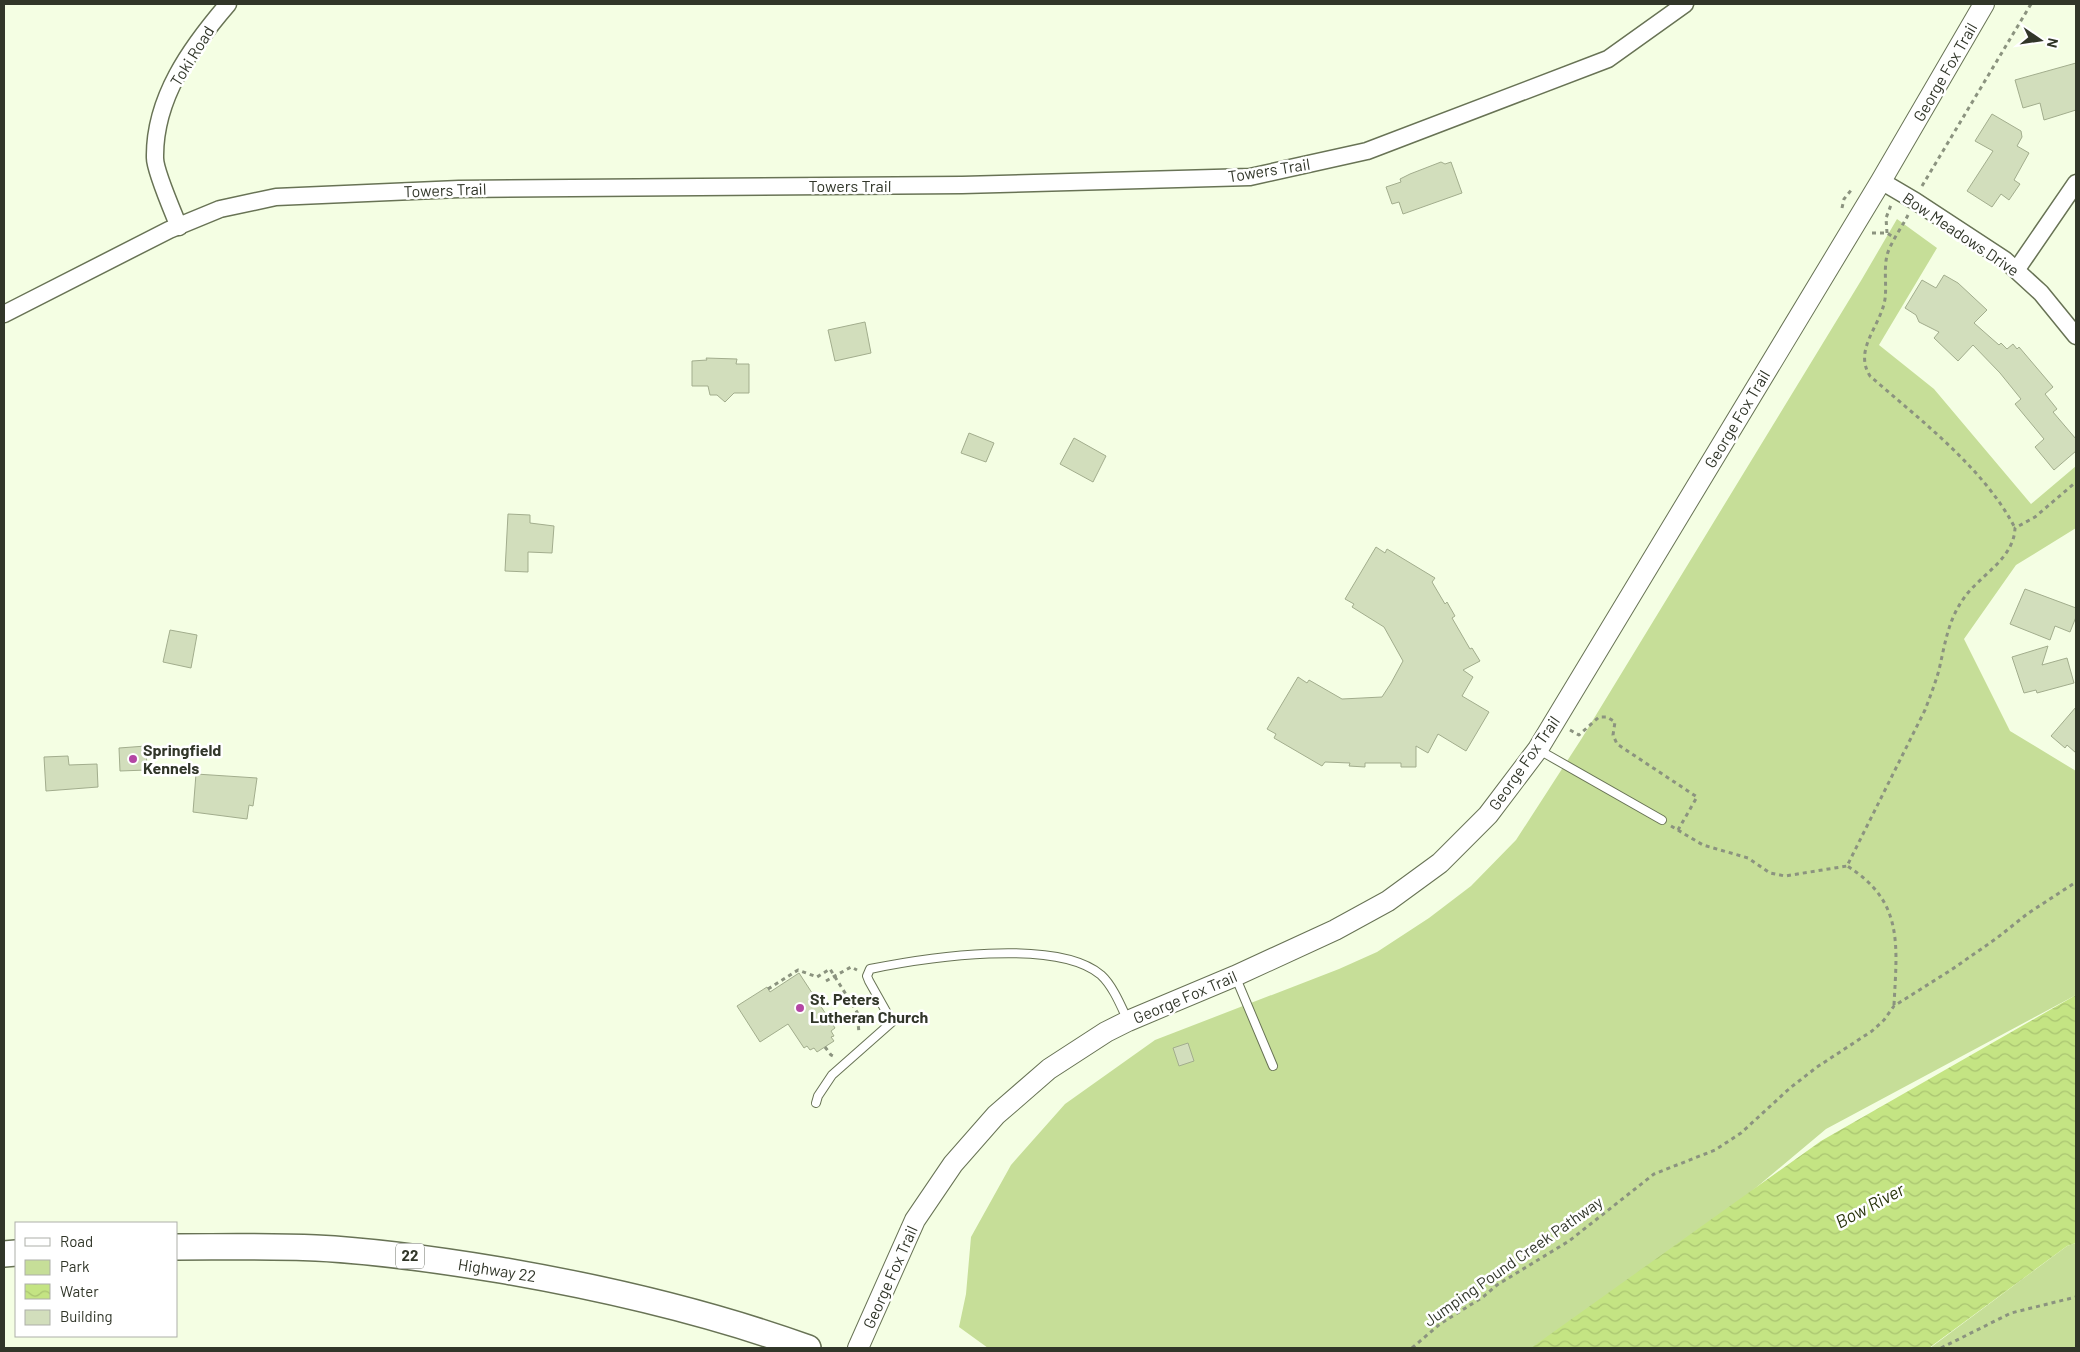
<svg xmlns="http://www.w3.org/2000/svg" width="2080" height="1352" viewBox="0 0 2080 1352" font-family="Barlow,sans-serif">
<style>
.park{fill:#c6de98}
.water{fill:url(#water-waves)}
.building{fill:#d2debc;stroke:#a2ad8d}
.lines{fill:none;stroke-linecap:round;stroke-linejoin:round}
.service-casing{stroke:#687355;stroke-width:10}
.minor-casing{stroke:#687355;stroke-width:19}
.tertiary-casing{stroke:#687355;stroke-width:22}
.primary-casing{stroke:#687355;stroke-width:28}
.path{stroke:#8b937f;stroke-width:3;stroke-dasharray:4 4;stroke-linecap:butt}
.service{stroke:#fff;stroke-width:8}
.minor{stroke:#fff;stroke-width:16}
.tertiary{stroke:#fff;stroke-width:20}
.primary{stroke:#fff;stroke-width:25}
.poi-dot{fill:#b446a4;stroke:#fff;stroke-width:2}
.labels{text-anchor:middle;stroke-width:5;stroke-linejoin:round;paint-order:stroke}
.shield{fill:#fff;stroke:#6f7269;stroke-width:1}
.shield-label{font-size:15px;font-weight:bold;fill:#313629}
.street-label{font-size:16px;fill:#313629;stroke:#fff}
.poi-label{font-size:16px;font-weight:bold;fill:#313629;stroke:#fff;text-anchor:start}
.water-label{font-size:18px;font-style:italic;fill:#29340c;stroke:#fff}
</style>
<defs>
<pattern id="water-waves" width="16" height="10" patternUnits="userSpaceOnUse" patternTransform="scale(1.25)"><rect width="16" height="10" fill="#c4e483"/><path d="M0 5q4-4 8 0t8 0" fill="none" stroke="#a9c471"/></pattern>
</defs>
<rect width="100%" height="100%" fill="#f4fee3"/>
<!-- park -->
<g class="park">
<path d="M1897,219L1937,248L1879,345L1934,389L2031,504L2076,466V528L2016,565L1964,639L2010,731L2076,771V995L1826,1129L1604,1315L1552,1348H988L959,1327L966,1294L971,1237L1011,1165L1065,1104L1155,1040L1339,969L1377,952L1429,918L1471,886L1516,840L1582,738L1862,279Z"/>
<path d="M2076,1243V1348H1930L2067,1246Z"/>
</g>
<!-- water -->
<path class="water" d="M2076,995V1243L2067,1246L1929,1348H1531L1821,1141Z"/>
<!-- building -->
<g class="building">
<path d="M2076,63V110L2044,120L2040,103L2023,108L2015,80Z"/>
<path d="M1992,114L2021,131L2022,137L2017,146L2029,153L2014,180L2020,184L2009,200L2001,194L1992,207L1967,191L1993,151L1975,141Z"/>
<path d="M1441,162L1445,164L1451,162L1462,193L1403,214L1399,202L1392,204L1386,187L1401,182L1400,179L1410,174Z"/>
<path d="M1944,275L1958,283L1987,310L1974,323L1999,345L2001,343L2007,349L2013,344L2017,349L2019,347L2053,387L2045,394L2057,409L2053,412L2076,439V451L2054,470L2035,447L2044,439L2015,404L2021,399L2000,373L1973,345L1958,361L1934,338L1939,332L1919,322L1916,315L1905,308L1922,280L1936,288Z"/>
<path d="M865,322L871,353L835,361L828,330Z"/>
<path d="M706,358L737,359L736,364H749V393H734L725,402L717,395H710L708,386H692V361L707,360Z"/>
<path d="M969,433L994,443L986,462L961,453Z"/>
<path d="M1074,438L1106,456L1093,482L1060,464Z"/>
<path d="M508,514L530,515V523L554,526L552,553L528,552V572L505,571Z"/>
<path d="M1376,547L1385,553L1387,549L1435,578L1432,582L1445,604L1447,602L1455,616L1452,618L1470,649L1472,648L1480,661L1463,670L1473,677L1462,696L1489,712L1466,751L1438,734L1428,753L1416,746V767H1401V763H1365V767L1349,766L1350,763L1325,762L1322,766L1274,738L1276,734L1267,729L1298,677L1307,683L1309,680L1342,699L1382,697L1391,683L1403,661L1384,627L1352,607L1354,604L1345,599Z"/>
<path d="M2025,589L2076,608V617L2070,632L2055,626L2050,640L2010,624Z"/>
<path d="M170,630L197,635L191,668L163,662Z"/>
<path d="M2048,646L2042,665L2067,658L2074,683L2037,693L2036,690L2024,693L2012,657Z"/>
<path d="M2076,707V753L2067,745L2065,748L2051,736Z"/>
<path d="M146,746L147,770L120,771L119,748Z"/>
<path d="M68,756L69,765L97,764L98,787L46,791L44,757Z"/>
<path d="M196,774L257,778L253,806L249,805L247,819L193,812Z"/>
<path d="M799,973L835,1028L831,1031L834,1036L831,1037L834,1041L817,1052L814,1048L810,1050L807,1046L804,1048L788,1024L760,1042L737,1006L767,987L770,992Z"/>
<path d="M1188,1043L1194,1061L1179,1066L1173,1048Z"/>
</g>
<g class="lines">
<defs>
<g id="service">
<path d="M1539,750L1662,820"/>
<path d="M1236,978L1273,1066"/>
<path d="M816,1103L818,1096L832,1075L892,1022L869,981L867,976L870,969C924,958 1056,937 1101,975C1113,986 1121,1006 1128,1021"/>
</g>
<g id="minor">
<path d="M1881,181L1915,201L2005,260L2041,293L2076,336"/>
<path d="M179,227C173,212 155,171 155,158C154,98 191,47 228,4"/>
<path d="M2017,269L2076,183"/>
<path d="M4,314L169,230L220,209L276,197L459,189L962,185L1250,177L1367,151L1608,59L1685,4"/>
</g>
<path id="tertiary" d="M858,1348L915,1220L953,1164L996,1115L1049,1069L1106,1032L1128,1021L1235,976L1335,930L1388,901L1440,863L1488,815L1538,749L1881,181L1984,4"/>
<g id="primary">
<path d="M176,1247C223,1247 270,1246 316,1248C378,1251 439,1260 500,1270C605,1288 708,1312 808,1348"/>
<path d="M4,1254L16,1253"/>
</g>
</defs>
<!-- service casing -->
<use href="#service" class="service-casing"/>
<!-- minor casing -->
<use href="#minor" class="minor-casing"/>
<!-- tertiary casing -->
<use href="#tertiary" class="tertiary-casing"/>
<!-- primary casing -->
<use href="#primary" class="primary-casing"/>
<!-- path -->
<g class="path">
<path d="M1922,186L2031,4"/>
<path d="M1842,208L1844,199L1852,189"/>
<path d="M1908,215C1902,227 1893,239 1888,252C1883,267 1887,284 1885,299C1881,326 1853,349 1870,376C1920,420 1984,468 2015,528"/>
<path d="M1872,233H1887L1895,238"/>
<path d="M1887,233L1886,218L1891,205"/>
<path d="M1570,730L1579,735L1599,717H1607L1615,722L1613,735L1617,744L1697,797L1678,830"/>
<path d="M1671,826L1703,845L1748,858L1770,873L1785,876L1847,866"/>
<path d="M826,981L851,967L857,970"/>
<path d="M768,989L798,970L817,977L830,969L857,1012L859,1033"/>
<path d="M1894,1005C1897,945 1904,901 1847,866L1925,710C1930,697 1935,684 1939,670C1945,644 1948,620 1964,598C1980,575 2014,559 2015,528L2035,517L2076,482"/>
<path d="M825,1047L831,1055L835,1057"/>
<path d="M1412,1348L1440,1324L1483,1297L1497,1285L1569,1241L1654,1174L1715,1150L1741,1133L1790,1088L1817,1067L1872,1031L1884,1020L1894,1006L1951,970L1997,938L2027,914L2076,882"/>
<path d="M1941,1348L2011,1313L2076,1297"/>
</g>
<!-- service -->
<use href="#service" class="service"/>
<!-- minor -->
<use href="#minor" class="minor"/>
<!-- tertiary -->
<use href="#tertiary" class="tertiary"/>
<!-- primary -->
<use href="#primary" class="primary"/>
</g>
<!-- markers -->
<g class="poi-dot">
<circle cx="133" cy="759" r="5"/>
<circle cx="800" cy="1008" r="5"/>
</g>
<g class="labels">
<!-- shield labels -->
<rect class="shield" x="396" y="1243.5" width="28" height="25" rx="4"/>
<g class="shield-label">
<text x="410" y="1261">22</text>
</g>
<!-- street labels -->
<g class="street-label">
<text transform="translate(192 56) rotate(-58)" y="6">Toki Road</text>
<text transform="translate(1945 72) rotate(-60)" y="6">George Fox Trail</text>
<text transform="translate(1269 170) rotate(-9)" y="6">Towers Trail</text>
<text x="850" y="192">Towers Trail</text>
<text transform="translate(445 190) rotate(-2)" y="6">Towers Trail</text>
<text transform="translate(1961 234) rotate(34)" y="6">Bow Meadows Drive</text>
<text transform="translate(1737 419) rotate(-59)" y="6">George Fox Trail</text>
<text transform="translate(1524 763) rotate(-55)" y="6">George Fox Trail</text>
<text transform="translate(1185 997) rotate(-23)" y="6">George Fox Trail</text>
<text transform="translate(1513 1261) rotate(-35)" y="6">Jumping Pound Creek Pathway</text>
<text transform="translate(497 1270) rotate(9)" y="6">Highway 22</text>
<text transform="translate(890 1277) rotate(-66)" y="6">George Fox Trail</text>
</g>
<!-- poi labels -->
<g class="poi-label">
<text x="143" y="756">Springfield<tspan x="143" dy="18">Kennels</tspan></text>
<text x="810" y="1005">St. Peters<tspan x="810" dy="18">Lutheran Church</tspan></text>
</g>
<!-- water labels -->
<g class="water-label">
<text transform="translate(1870 1206) rotate(-28)" y="6">Bow River</text>
</g>
</g>
<!-- border -->
<rect width="2080" height="1352" fill="none" stroke="#313629" stroke-width="10"/>
<!-- legend -->
<rect x="15" y="1222" width="162" height="115" fill="#ffffff" stroke="#adafa9"/>
<rect x="25" y="1238" width="25" height="8" fill="#ffffff" stroke="#adafa9"/>
<text x="60" y="1247" font-size="15" fill="#313629">Road</text>
<rect x="25" y="1260" width="25" height="15" fill="#c6de98" stroke="#adafa9"/>
<text x="60" y="1272" font-size="15" fill="#313629">Park</text>
<rect x="25" y="1284" width="25" height="15" fill="url(#water-waves)" stroke="#adafa9"/>
<text x="60" y="1297" font-size="15" fill="#313629">Water</text>
<rect x="25" y="1310" width="25" height="15" fill="#d2debc" stroke="#adafa9"/>
<text x="60" y="1322" font-size="15" fill="#313629">Building</text>
<!-- north arrow -->
<g transform="translate(2040 40) rotate(103)" stroke="#ffffff" stroke-width="4" paint-order="stroke">
<path d="M0-4L9 19L0 12L-9 19Z" fill="#313629"/>
<text y="-8" font-size="14" font-weight="bold" text-anchor="middle" fill="#313629">N</text>
</g>
</svg>
